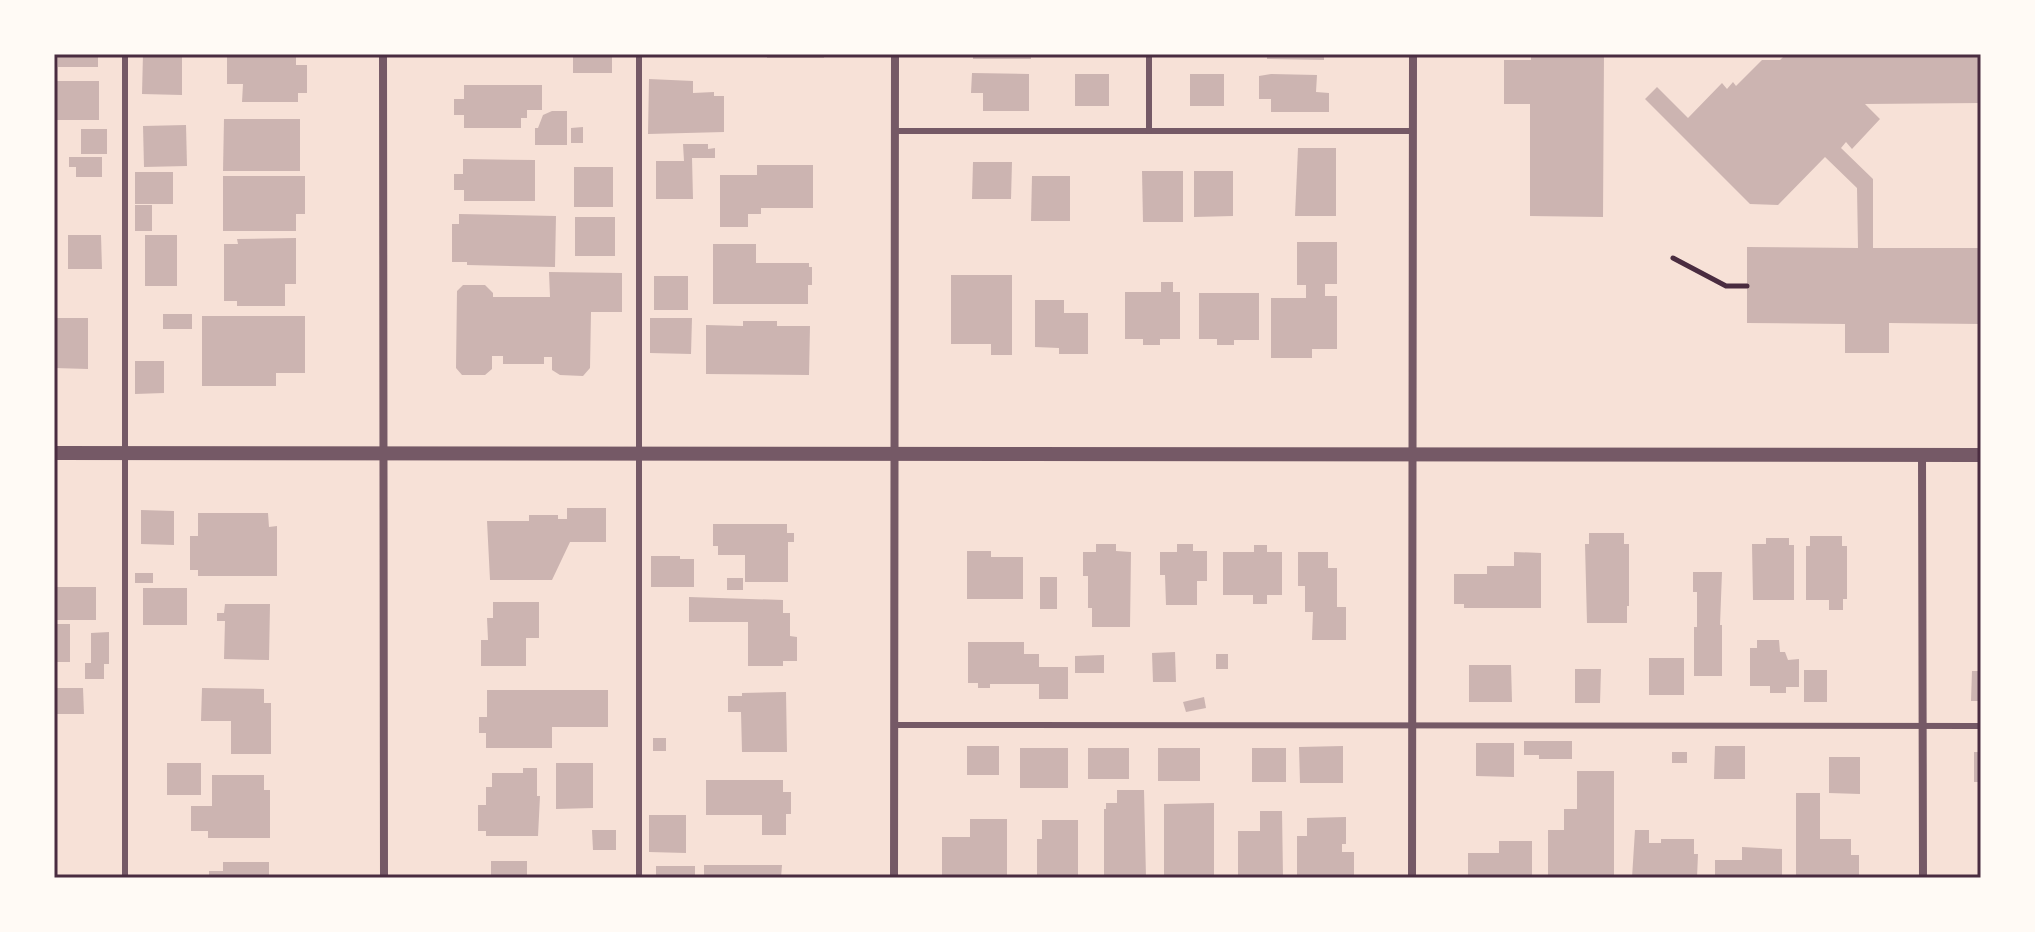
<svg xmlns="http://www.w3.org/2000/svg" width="2035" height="932" viewBox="0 0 2035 932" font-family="Spectral,serif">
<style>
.building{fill:#ccb4b1}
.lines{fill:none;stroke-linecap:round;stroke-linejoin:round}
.path{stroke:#4a2c40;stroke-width:5}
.service{stroke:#755966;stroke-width:6}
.minor{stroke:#755966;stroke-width:8}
.tertiary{stroke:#755966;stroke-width:14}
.neatline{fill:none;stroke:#4a2c40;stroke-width:3}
</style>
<rect width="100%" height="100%" fill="#f7e1d7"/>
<!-- building -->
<g class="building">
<rect x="58" y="54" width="40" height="13"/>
<path d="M143,54H182V95L142,94Z"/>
<path d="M227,54H296V65H307V93H298V102H242L243,84H227Z"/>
<rect x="573" y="54" width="39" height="19"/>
<rect x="767" y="54" width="57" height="4"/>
<rect x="973" y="54" width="58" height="5"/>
<path d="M1267,54H1324V60L1267,59Z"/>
<path d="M1531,54H1604L1603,217L1530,216V104H1504V60H1531Z"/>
<path d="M1786,54H1981V103L1865,104L1880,119L1852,149L1846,142L1841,148L1873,179V248H1981V324L1889,323V353H1845V324L1747,323V247L1858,248L1857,188L1825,157L1778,205L1750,204L1645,99L1657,87L1688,118L1722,83L1727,89L1733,82L1736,86L1762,60H1780Z"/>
<path d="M972,73L1029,74V111H983V93H971Z"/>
<rect x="1075" y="74" width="34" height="32"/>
<rect x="1190" y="74" width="34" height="32"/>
<path d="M1271,74L1317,75L1316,92L1329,93V112H1271V99H1259V76Z"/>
<path d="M649,79L693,81V93L714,92V96H724V132L648,134Z"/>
<path d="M54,81H99V120H57Z"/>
<path d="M464,85H542V110H527V118H521V128H464V115H454V99H464Z"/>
<path d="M552,111H567V145H535V128H538L543,115Z"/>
<path d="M224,119H300V171H223Z"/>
<path d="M186,125L187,166L144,167L143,126Z"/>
<path d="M583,127V143H571V128Z"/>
<rect x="81" y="129" width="26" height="25"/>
<path d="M683,144H708V149L715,148V158H692L693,199H656V161H684Z"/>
<path d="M1298,148H1336V216H1295Z"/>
<path d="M69,157H102V177H76V167H69Z"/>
<path d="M463,159L535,160V201H464V190H454V174H463Z"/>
<path d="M973,162H1012L1011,199H972Z"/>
<path d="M757,165H813V208H761V214H748V227H720V175H757Z"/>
<rect x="574" y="167" width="39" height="40"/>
<path d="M1142,171H1183V222H1143Z"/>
<path d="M1194,171H1233V216L1194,217Z"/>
<rect x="135" y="172" width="38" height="32"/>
<path d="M223,176H305V214H296V231H223Z"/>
<path d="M1032,176H1070V221H1031Z"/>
<rect x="135" y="205" width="17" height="26"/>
<path d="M459,214L556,216L555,267L467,265V262H452V224H459Z"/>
<rect x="575" y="217" width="40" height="39"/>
<path d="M68,235H101L102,269H68Z"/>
<rect x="145" y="235" width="32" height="51"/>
<path d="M296,238V284H285V306H237V301H224V244H238L237,239Z"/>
<path d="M1297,242H1337V284H1325V296H1337V349H1312V358H1271V298H1306V285H1297Z"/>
<path d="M713,244H756V263H809V267H812V285H808V304H713Z"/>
<path d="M549,272L622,273V312H591L590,368L583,376L560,375L552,370V357H544V364H503V356H492V369L485,375H462L456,368L457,291L463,285H485L493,293V297H550Z"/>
<path d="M951,275H1012V355H991V344H951Z"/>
<rect x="654" y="276" width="34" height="34"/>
<path d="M1161,282H1173V292H1180V339H1160V345H1143V339H1125V292H1161Z"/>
<path d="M1199,293H1259V340H1234V345H1217V339H1199Z"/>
<path d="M1035,300H1064V313H1088V354H1059V348L1035,347Z"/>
<rect x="163" y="314" width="29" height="15"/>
<path d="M202,316H305V373H276V386H202Z"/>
<path d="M54,318H88V369L54,368Z"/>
<path d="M650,318H692L691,354L650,353Z"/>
<path d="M743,321H777V326H810L809,375L706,374V325L743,326Z"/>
<path d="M135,361H164V393L135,394Z"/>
<path d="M567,508H606V542H570L552,580H490L487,521H529V515H558V519H567Z"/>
<path d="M141,510L174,511V545L141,544Z"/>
<path d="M198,513H268L269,527L277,526V576H198V570H190V536H198Z"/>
<path d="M713,524H787V533H794V542H788V582H745V555H718V546H713Z"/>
<path d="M1589,533H1624V544H1629V606H1627V623H1587L1585,544H1589Z"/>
<path d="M1810,536H1842V546H1847V599H1843V610H1829V600H1806V546H1810Z"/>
<path d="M1766,538H1789V545H1794V600H1753L1752,544H1766Z"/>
<path d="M1096,544H1116V551L1131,552L1130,627H1092V608H1088V576H1083V552H1096Z"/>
<path d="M1177,544H1193V551H1207V581H1197V605H1166L1165,575H1160V552H1177Z"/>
<path d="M1254,545H1267V552H1282V595H1267V604H1253V595H1223V552H1254Z"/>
<path d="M967,551H991V557H1023V599H967Z"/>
<path d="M1298,552H1328V568H1337V607H1346V640H1312L1313,612H1305V586H1298Z"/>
<path d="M1514,552L1541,553V608H1464V604H1454V574H1487V566H1514Z"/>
<path d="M651,556H680V559H694V587H651Z"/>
<path d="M1693,572H1722L1720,625H1722V676H1694V627H1697V592H1693Z"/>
<rect x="135" y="573" width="18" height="10"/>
<rect x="1040" y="577" width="17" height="32"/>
<rect x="727" y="578" width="16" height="12"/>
<rect x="55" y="587" width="41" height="33"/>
<rect x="143" y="588" width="44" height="37"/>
<path d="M689,597L783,600V613H790V636L797,637V661H783V666H748V622H689Z"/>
<path d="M493,602H539V638H526V666H481V640H488L487,618H493Z"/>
<path d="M225,604H270L269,660L224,659L225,621H217V613H224Z"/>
<rect x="54" y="624" width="16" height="38"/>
<path d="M109,632V664H104V679H85V663H91V633Z"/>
<path d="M1757,640H1779L1780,652H1785L1788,660L1799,659V687H1786V693H1770V686H1750V648H1757Z"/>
<path d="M968,642H1024V654H1039V667H1068V699H1039V684H990V688H978V683H968Z"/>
<path d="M1175,652L1176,682H1153L1152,653Z"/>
<rect x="1216" y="654" width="12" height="15"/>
<path d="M1104,655V673H1075V656Z"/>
<rect x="1649" y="658" width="35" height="37"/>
<path d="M1469,665H1511L1512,702H1469Z"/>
<path d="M1575,669H1601L1600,703H1575Z"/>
<rect x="1804" y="670" width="23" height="32"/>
<path d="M1972,671H1981V701H1971Z"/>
<path d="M54,688H83L84,714H54Z"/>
<path d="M202,688L264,689V703H271V754H231V721H201Z"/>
<path d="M487,690H608V727H552V748H486V733H479V717H487Z"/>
<path d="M786,692L787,752H742L741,712H728V696H742V693Z"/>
<path d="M1204,697L1206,708L1186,712L1183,702Z"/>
<rect x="653" y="738" width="13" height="13"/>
<path d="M1524,741H1572V759H1539V755H1524Z"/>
<path d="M1476,743H1514V777L1476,776Z"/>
<rect x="967" y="746" width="32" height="29"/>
<path d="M1343,746V783H1300L1299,747Z"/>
<path d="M1715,746H1745V779H1714Z"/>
<rect x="1020" y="748" width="48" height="40"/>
<rect x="1088" y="748" width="41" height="31"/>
<rect x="1158" y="748" width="42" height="33"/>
<rect x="1252" y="748" width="34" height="34"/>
<rect x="1672" y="752" width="15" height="11"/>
<rect x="1974" y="752" width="7" height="30"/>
<path d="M1829,757H1860V794L1829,793Z"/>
<rect x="167" y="763" width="34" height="32"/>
<path d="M556,763H593V808L556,809Z"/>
<path d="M523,768H537V796H540L538,836H486V831H478V805H486V787H492V773H523Z"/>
<path d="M1577,771H1614V878H1548V830H1564V809H1577Z"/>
<path d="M212,775H264V790H270V838H208V831H191V806H212Z"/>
<path d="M706,780H783V792H791V814H786V835H762V815H706Z"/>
<path d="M1117,790H1144L1146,878H1104V809H1106V803H1117Z"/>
<path d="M1796,793H1820V839H1851V855H1859V878H1796Z"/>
<path d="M1214,803V878H1164V804Z"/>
<path d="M1260,811H1282L1283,878H1238V831H1260Z"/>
<path d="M649,815H686V853L649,852Z"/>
<path d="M1346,817V844H1342V852H1354V878H1297V836H1307V818Z"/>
<path d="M970,819H1007V878L942,875V837H970Z"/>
<path d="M1042,820H1078V878H1037V839H1042Z"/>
<path d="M592,830H616V850H593Z"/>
<path d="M1635,830H1649V843H1661V839H1694V854H1698L1697,878H1632Z"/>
<path d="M1499,841H1532V878H1468V853H1499Z"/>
<path d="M1742,847L1782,849V878H1715V860H1742Z"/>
<path d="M491,861H527V878H485V875H491Z"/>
<path d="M223,862H269V878H209V871H223Z"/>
<path d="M704,865H782L781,878H704Z"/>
<rect x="656" y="866" width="39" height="12"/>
</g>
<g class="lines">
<!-- path -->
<path class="path" d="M1673,258L1726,286H1747"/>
<!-- service -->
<g class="service">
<path d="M895,131H1413"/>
<path d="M1149,131V54"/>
<path d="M894,725L1981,726"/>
<path d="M125,878V54"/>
<path d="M639,878V54"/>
</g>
<!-- minor -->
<g class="minor">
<path d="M383,54L384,878"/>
<path d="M1922,455L1923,878"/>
<path d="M894,878L895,54"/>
<path d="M1412,878L1413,54"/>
</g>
<!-- tertiary -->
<path class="tertiary" d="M54,453L1981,455"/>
</g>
<!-- border -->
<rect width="2035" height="932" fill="none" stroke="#fffaf5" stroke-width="112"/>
<rect x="56" y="56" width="1923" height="820" class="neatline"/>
</svg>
